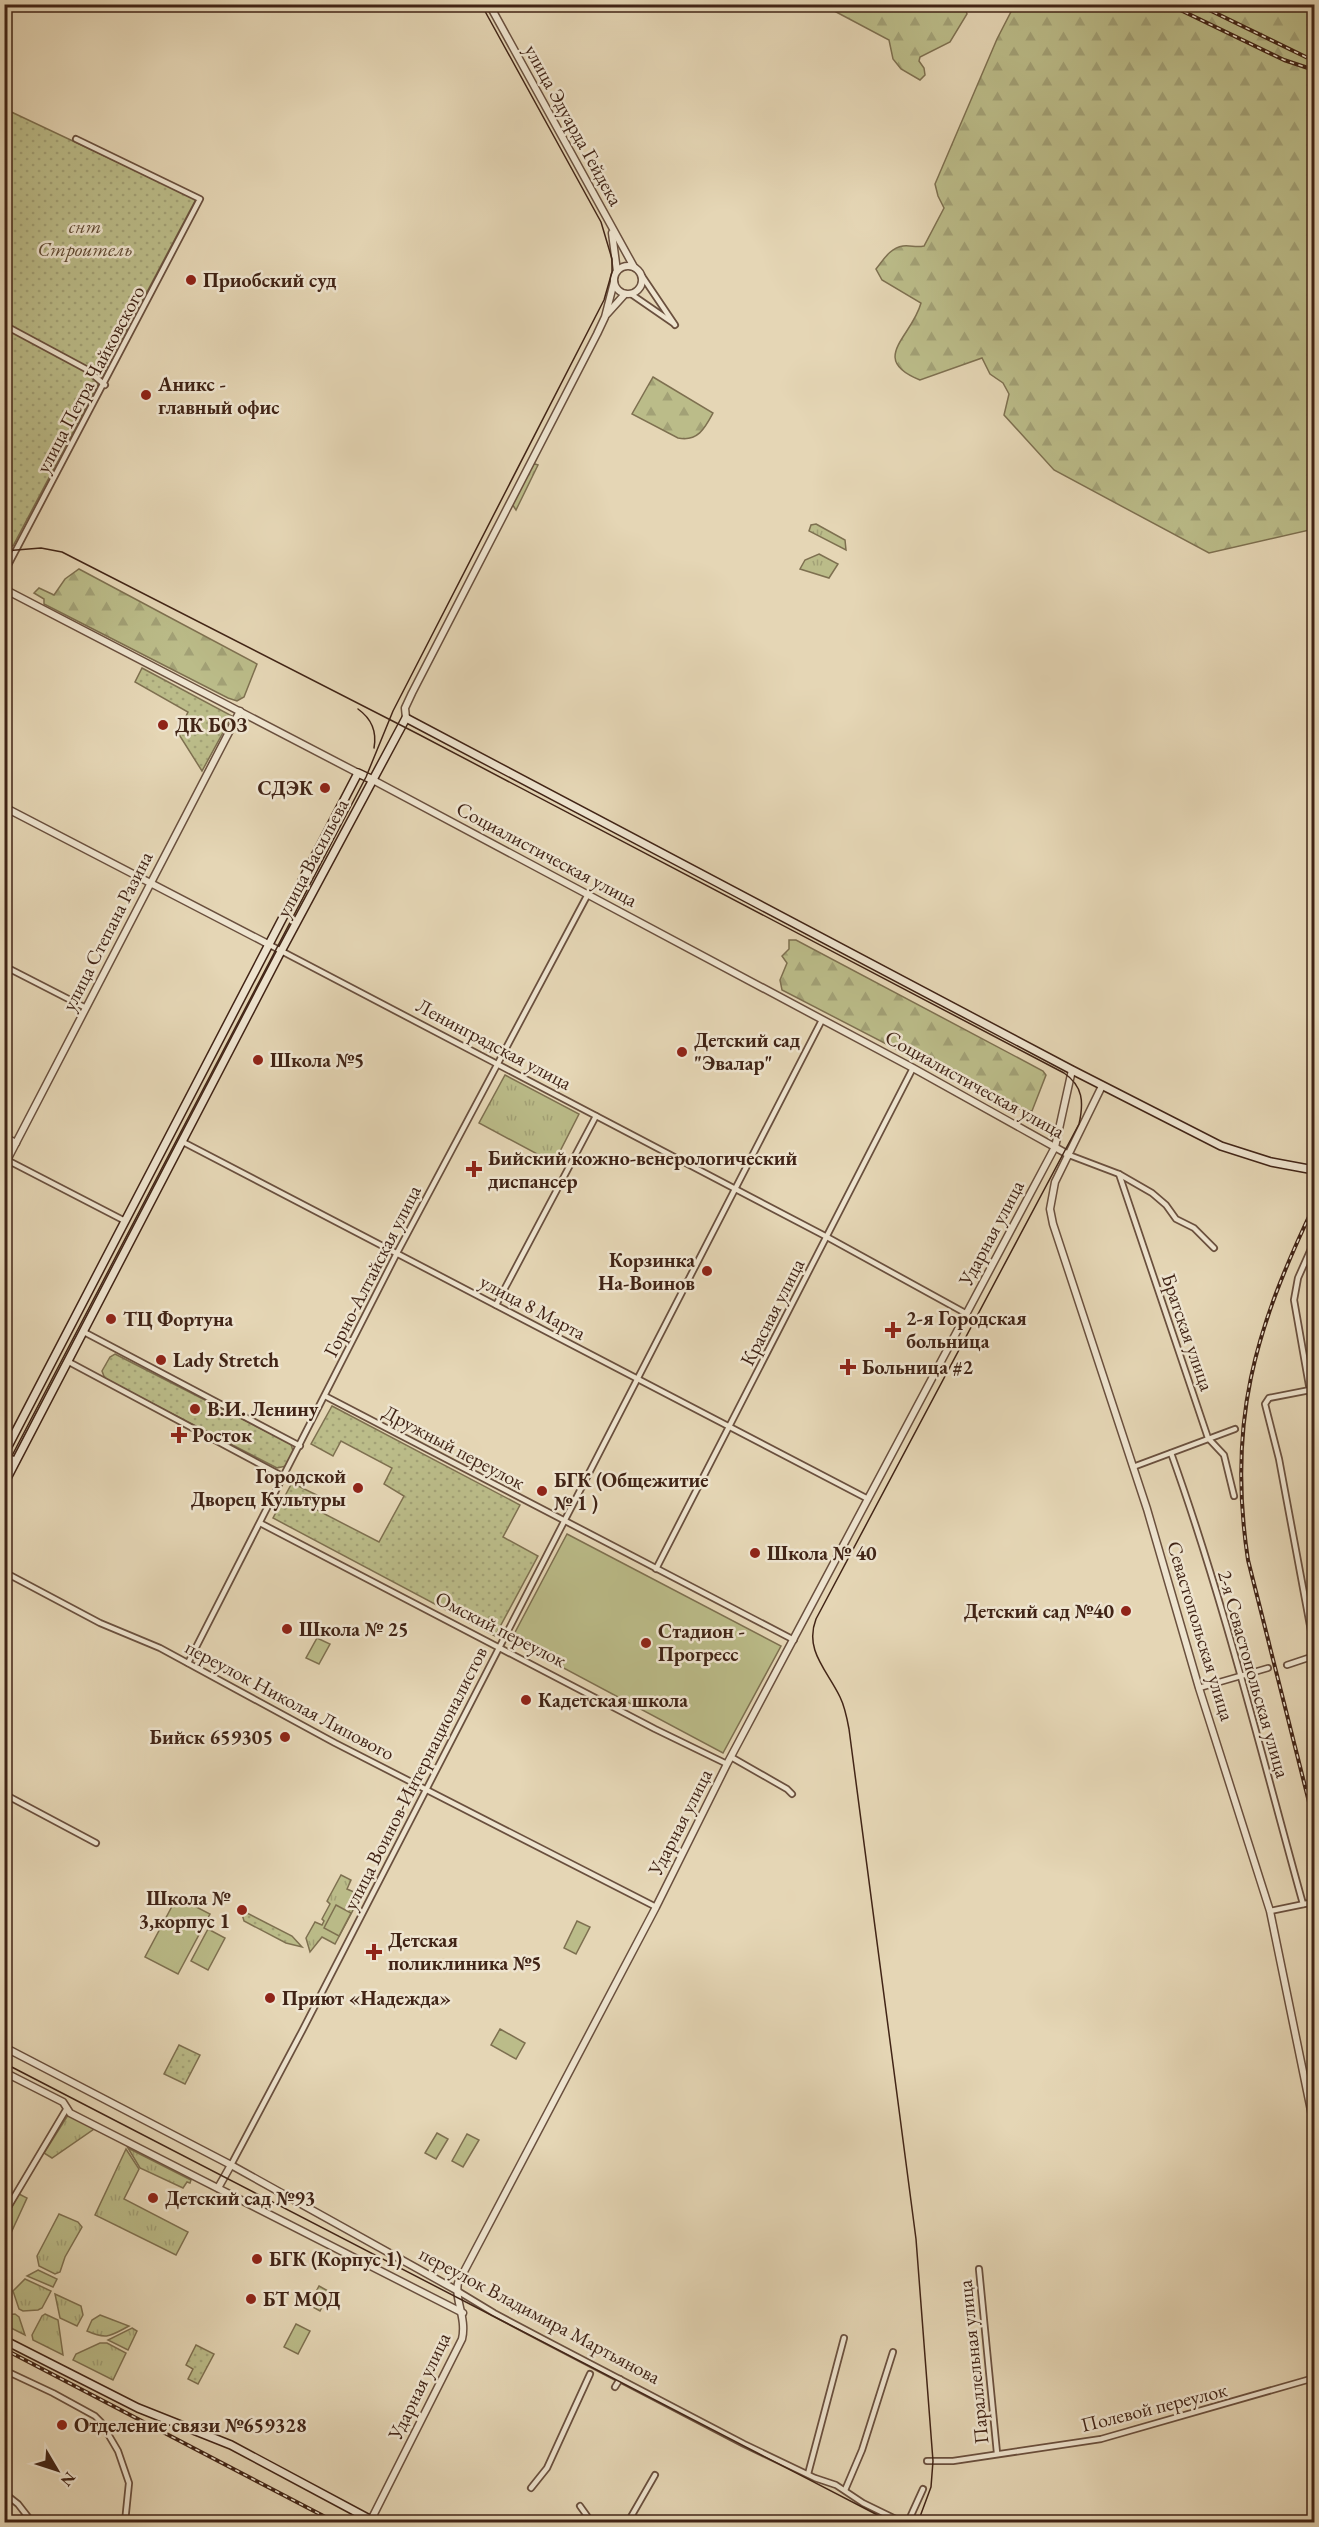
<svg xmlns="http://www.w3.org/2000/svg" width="1319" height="2527" viewBox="0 0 1319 2527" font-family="'EB Garamond',serif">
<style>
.grass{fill:url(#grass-tufts);stroke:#7e7050;stroke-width:1.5}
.forest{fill:url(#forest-firs);stroke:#7e7050;stroke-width:1.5}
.park{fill:url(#park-dots);stroke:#7e7050;stroke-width:1.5}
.pitch{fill:#bbbc89;stroke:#7e7050;stroke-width:1.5}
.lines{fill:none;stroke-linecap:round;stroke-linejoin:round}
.minor-casing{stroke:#6a503e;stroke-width:8}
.tertiary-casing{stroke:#6a503e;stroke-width:9}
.secondary-casing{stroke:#412416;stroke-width:10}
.minor{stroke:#eee4cf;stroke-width:4.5}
.tertiary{stroke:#eee4cf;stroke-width:6}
.secondary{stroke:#eee4cf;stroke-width:7}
.tram{stroke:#412416;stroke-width:1.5}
.rail-casing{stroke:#412416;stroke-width:4}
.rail{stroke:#eee4cf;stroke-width:1.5;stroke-dasharray:4.5;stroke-linecap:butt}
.poi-dot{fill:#8f2418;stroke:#eee4cf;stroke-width:2}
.labels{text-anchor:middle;stroke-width:5;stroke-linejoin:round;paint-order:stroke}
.street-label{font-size:20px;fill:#412416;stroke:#eee4cf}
.park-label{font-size:20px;font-style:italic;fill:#604a33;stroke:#eee4cf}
.poi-label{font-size:20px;font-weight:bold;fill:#412416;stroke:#eee4cf;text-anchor:start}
</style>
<defs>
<pattern id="grass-tufts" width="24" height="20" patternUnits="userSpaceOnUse" patternTransform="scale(1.5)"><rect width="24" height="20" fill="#bbbc89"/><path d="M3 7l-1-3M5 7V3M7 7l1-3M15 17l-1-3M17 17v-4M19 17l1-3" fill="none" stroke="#a2a176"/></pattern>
<pattern id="forest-firs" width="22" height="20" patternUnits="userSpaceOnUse" patternTransform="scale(1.5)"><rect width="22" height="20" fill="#bbbc89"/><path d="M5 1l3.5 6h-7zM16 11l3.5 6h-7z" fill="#a2a176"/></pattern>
<pattern id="park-dots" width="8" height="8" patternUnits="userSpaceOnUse" patternTransform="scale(1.5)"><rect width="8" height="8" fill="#bbbc89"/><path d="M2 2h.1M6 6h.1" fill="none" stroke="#a2a176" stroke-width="1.8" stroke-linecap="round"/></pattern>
</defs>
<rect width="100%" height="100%" fill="#e5d6b5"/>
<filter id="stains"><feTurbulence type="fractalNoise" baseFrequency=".00333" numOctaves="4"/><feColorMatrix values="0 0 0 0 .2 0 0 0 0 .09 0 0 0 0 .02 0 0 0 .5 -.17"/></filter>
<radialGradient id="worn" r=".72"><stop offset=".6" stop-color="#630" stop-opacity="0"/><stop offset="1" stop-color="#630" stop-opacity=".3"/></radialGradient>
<!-- grass -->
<g class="grass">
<path d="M535,464L538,465L516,510L512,504L531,465Z"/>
<path d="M816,524L845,540L846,550L809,531L811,525Z"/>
<path d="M819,554L838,564L829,578L800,569L805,560Z"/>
<path d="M505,1075L579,1114L554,1163L479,1123Z"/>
<path d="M341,1875L351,1880L347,1889L361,1895L335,1944L322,1937L310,1952L306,1938L315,1922L322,1925L324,1921L322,1919L330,1904L327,1901Z"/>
<path d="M68,2115L94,2129L52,2158L44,2153Z"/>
<path d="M128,2148L191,2180L190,2183L187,2182L183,2188L140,2168Z"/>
<path d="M126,2149L139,2169L124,2199L188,2232L176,2255L95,2215Z"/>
<path d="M19,2194L27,2198L5,2246V2219Z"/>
<path d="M59,2214L78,2222L82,2227L65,2257L60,2272L55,2274L39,2266L37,2256Z"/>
<path d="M38,2270L57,2279L53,2287L27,2276Z"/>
<path d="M25,2279L51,2291L42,2308L38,2310L23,2311L19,2309L13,2291Z"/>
<path d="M55,2294L81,2306L83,2315L77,2326L60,2318Z"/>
<path d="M15,2314L19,2317L25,2335L5,2325V2315Z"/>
<path d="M45,2314L58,2320L63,2355L33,2340L32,2335L42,2316Z"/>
<path d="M100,2315L129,2326C110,2336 107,2340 87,2331L92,2320Z"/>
<path d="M132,2328L137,2331L128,2350L108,2340Z"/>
<path d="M100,2343H107L126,2353L113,2380L73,2360L76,2354Z"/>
</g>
<!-- forest -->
<g class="forest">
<path d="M1015,4L1314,5V529L1209,553L1054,470L1004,415L1009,394L1003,383L990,374L982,358L920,380C868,359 912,337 921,303L882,280L876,269C884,259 890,248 903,246C911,245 916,248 924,246L944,208L938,196L935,184L997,39Z"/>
<path d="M823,5H964L967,14L950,42L920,57L919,61L924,68L925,75L920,80L901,69L893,59L889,40Z"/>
<path d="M653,377L713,413C705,428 698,442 678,438L632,414Z"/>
<path d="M79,569L257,664L244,697L237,701L228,698L44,604V599L34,593L39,588L54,595L65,579Z"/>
<path d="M789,940H796L1043,1071L1046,1075L1032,1111L1010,1108L782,990L780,980L787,963L782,956L789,949Z"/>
</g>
<!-- park -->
<g class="park">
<path d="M5,109L196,199L13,546L5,545Z"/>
<path d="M142,668L232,716L202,771L178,733L188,712L135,682Z"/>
<path d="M115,1354L291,1444L293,1451L286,1466L277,1468L105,1379L102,1371L110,1357Z"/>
<path d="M332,1406L520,1505L503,1537L538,1556L495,1636L273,1518L292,1483L319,1496L313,1508L379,1542L404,1496L384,1484L392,1468L341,1441L333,1456L311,1444Z"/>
<path d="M247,1913L292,1936L302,1947L286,1943L244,1921L242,1914Z"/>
<path d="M179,2045L200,2055L185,2084L164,2074Z"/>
<path d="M196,2345L214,2354L198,2384L188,2379L193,2369L186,2365Z"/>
</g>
<!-- pitch -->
<g class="pitch">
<path d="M567,1534L781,1646L723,1753L511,1640Z"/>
<path d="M317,1638L330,1644L319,1664L306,1658Z"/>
<path d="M177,1897L210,1914L178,1974L145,1957Z"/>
<path d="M336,1905L351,1913L339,1936L324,1928Z"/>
<path d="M577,1921L590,1927L576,1954L564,1948Z"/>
<path d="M208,1929L225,1938L208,1970L191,1961Z"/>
<path d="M500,2029L525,2043L516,2059L491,2045Z"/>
<path d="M437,2133L448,2139L436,2159L425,2153Z"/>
<path d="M467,2134L479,2140L463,2167L452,2161Z"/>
<path d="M319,2286L330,2292L320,2311L309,2305Z"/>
<path d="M296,2324L310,2331L298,2354L284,2347Z"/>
</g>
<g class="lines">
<defs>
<g id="minor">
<path d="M642,276L675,325"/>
<path d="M631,294L673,323"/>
<path d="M4,325L86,369L105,385"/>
<path d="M4,573L200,199L76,139"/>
<path d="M268,944L827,1237L967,1314"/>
<path d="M4,966L86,1008"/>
<path d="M183,1142L868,1499"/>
<path d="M1069,1155L1119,1174L1152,1193L1166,1205L1176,1219L1194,1228L1214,1248"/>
<path d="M7,1160L125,1221"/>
<path d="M1119,1174L1208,1438L1224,1455L1234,1496"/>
<path d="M1314,1242L1298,1278L1294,1300L1314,1414"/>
<path d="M496,1305L596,1116"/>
<path d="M84,1332L300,1446"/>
<path d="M69,1362L284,1477"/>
<path d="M1310,1390L1269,1398L1265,1404L1279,1459L1314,1647"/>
<path d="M325,1396L794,1640"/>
<path d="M1171,1453C1224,1601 1261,1753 1303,1904"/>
<path d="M1133,1467L1235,1429"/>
<path d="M260,1523L655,1729L727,1764"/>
<path d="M656,1569L913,1068"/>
<path d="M4,1572L100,1623L160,1648L335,1743L656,1907"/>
<path d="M188,1663L397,1253L588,894"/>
<path d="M1287,1665L1314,1656"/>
<path d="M1199,1688L1268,1668"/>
<path d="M731,1757L787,1789L792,1794"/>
<path d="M4,1794L96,1843"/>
<path d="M1270,1911L1314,1902"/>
<path d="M231,2165L301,2033L822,1020"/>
<path d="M4,2214L67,2108"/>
<path d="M979,2269L997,2453"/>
<path d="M456,2290L494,2313L543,2339L744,2444L815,2478L836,2485L863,2503L902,2522"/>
<path d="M4,2370L53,2393L95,2416L101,2422L118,2451L129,2483L125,2522"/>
<path d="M615,2387L620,2379"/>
<path d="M927,2461H953L1101,2439L1314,2378"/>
<path d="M808,2474L844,2338"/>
<path d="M531,2488L547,2468L590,2374"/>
<path d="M845,2490L862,2450L893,2352"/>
<path d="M4,2493L18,2504L32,2522"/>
<path d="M580,2506L590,2520L615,2522"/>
<path d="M628,2522L655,2475"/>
<path d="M908,2522L923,2489"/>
</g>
<g id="tertiary">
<path d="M489,4L634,267"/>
<path d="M612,233L617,271"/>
<circle cx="628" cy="280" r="14"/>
<path d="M607,314L625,294"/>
<path d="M4,589L358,773"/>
<path d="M406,718L405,708L412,693L597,334L605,317L614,282"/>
<path d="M373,780L913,1068L1069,1155"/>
<path d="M4,807L268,944"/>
<path d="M1102,1086L1055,1182L1050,1209L1053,1224L1147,1509L1199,1688L1270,1911L1314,2125"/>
<path d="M4,1137L16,1143"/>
<path d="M4,1166L240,711"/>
<path d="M4,1456L16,1461"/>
<path d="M4,2047L231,2165L456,2290"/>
<path d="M4,2072L63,2102L70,2113L463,2313"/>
<path d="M218,2188L231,2165"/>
<path d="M371,2520L462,2339C467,2318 454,2299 458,2283L656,1907L727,1764L1055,1147L1072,1070"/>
</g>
<g id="secondary">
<path d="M4,1454L358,773L373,780"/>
<path d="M4,1484L278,957L406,718L1072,1070L1221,1146L1271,1162L1314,1170"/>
<path d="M4,2340L138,2408L231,2445L375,2522"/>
</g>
</defs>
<!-- minor casing -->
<use href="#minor" class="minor-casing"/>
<!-- tertiary casing -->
<use href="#tertiary" class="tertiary-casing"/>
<!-- secondary casing -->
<use href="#secondary" class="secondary-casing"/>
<!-- minor -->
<use href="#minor" class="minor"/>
<!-- tertiary -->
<use href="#tertiary" class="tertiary"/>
<!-- secondary -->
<use href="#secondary" class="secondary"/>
<!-- tram -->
<g class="tram">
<path d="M4,551L41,548L62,552L418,734L1064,1073C1083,1086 1084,1102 1079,1124L816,1619C804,1650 827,1670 840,1697C845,1707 847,1718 849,1729L916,2239L933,2461L931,2487L918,2522"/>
<path d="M358,709C372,719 377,732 374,748"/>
<path d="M4,1471L366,777L393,711L604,300L612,272V259L601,222L481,4"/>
<path d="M4,2063L891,2522"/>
</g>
<defs>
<g id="rail">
<path d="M1168,4L1284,60L1314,70"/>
<path d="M1197,4L1314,61"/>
<path d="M1314,1206C1255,1329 1227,1422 1248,1560L1314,1822"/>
<path d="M4,2349L335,2522"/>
</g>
</defs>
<!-- rail casing -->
<use href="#rail" class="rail-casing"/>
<!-- rail -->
<use href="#rail" class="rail"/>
</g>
<!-- markers -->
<g class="poi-dot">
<circle cx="191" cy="280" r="6"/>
<circle cx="146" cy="395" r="6"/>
<circle cx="163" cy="725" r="6"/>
<circle cx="325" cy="788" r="6"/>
<circle cx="682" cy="1052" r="6"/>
<circle cx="258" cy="1060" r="6"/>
<path d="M471 1160h6v6h6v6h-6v6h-6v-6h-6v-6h6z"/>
<circle cx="707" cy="1271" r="6"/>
<circle cx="111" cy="1319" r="6"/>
<path d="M890 1321h6v6h6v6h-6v6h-6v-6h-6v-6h6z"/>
<circle cx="161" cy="1360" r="6"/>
<path d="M845 1358h6v6h6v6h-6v6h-6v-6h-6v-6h6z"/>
<circle cx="195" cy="1409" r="6"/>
<path d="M176 1426h6v6h6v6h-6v6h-6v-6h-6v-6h6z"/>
<circle cx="358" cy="1488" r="6"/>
<circle cx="542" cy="1491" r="6"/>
<circle cx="755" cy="1553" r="6"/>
<circle cx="1126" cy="1611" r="6"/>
<circle cx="287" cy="1629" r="6"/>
<circle cx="646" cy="1643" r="6"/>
<circle cx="526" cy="1700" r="6"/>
<circle cx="285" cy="1737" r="6"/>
<circle cx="242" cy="1910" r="6"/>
<path d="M371 1943h6v6h6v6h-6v6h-6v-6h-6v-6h6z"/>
<circle cx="270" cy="1998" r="6"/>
<circle cx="153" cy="2198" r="6"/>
<circle cx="257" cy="2259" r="6"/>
<circle cx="251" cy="2299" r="6"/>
<circle cx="62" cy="2425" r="6"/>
</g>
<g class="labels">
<!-- street labels -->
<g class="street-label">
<text transform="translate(574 125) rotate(61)" y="7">улица Эдуарда Гейдека</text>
<text transform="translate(90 379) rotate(-62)" y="7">улица Петра Чайковского</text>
<text transform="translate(547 854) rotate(28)" y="7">Социалистическая улица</text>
<text transform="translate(312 858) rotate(-62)" y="7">улица Васильева</text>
<text transform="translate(107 931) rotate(-63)" y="7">улица Степана Разина</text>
<text transform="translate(494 1044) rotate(28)" y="7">Ленинградская улица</text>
<text transform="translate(975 1084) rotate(29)" y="7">Социалистическая улица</text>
<text transform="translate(991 1233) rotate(-62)" y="7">Ударная улица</text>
<text transform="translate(372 1271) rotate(-63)" y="7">Горно-Алтайская улица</text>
<text transform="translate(533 1307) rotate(28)" y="7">улица 8 Марта</text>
<text transform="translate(772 1312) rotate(-63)" y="7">Красная улица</text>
<text transform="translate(1188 1332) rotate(71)" y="7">Братская улица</text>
<text transform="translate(454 1447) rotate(28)" y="7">Дружный переулок</text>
<text transform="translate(501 1629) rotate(27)" y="7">Омский переулок</text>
<text transform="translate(1201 1631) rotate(73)" y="7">Севастопольская улица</text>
<text transform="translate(1254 1674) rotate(74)" y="7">2-я Севастопольская улица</text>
<text transform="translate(290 1700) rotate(28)" y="7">переулок Николая Липового</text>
<text transform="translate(415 1778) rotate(-63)" y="7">улица Воинов-Интернационалистов</text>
<text transform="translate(680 1822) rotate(-63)" y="7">Ударная улица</text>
<text transform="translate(540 2315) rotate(28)" y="7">переулок Владимира Мартьянова</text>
<text transform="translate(973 2362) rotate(-96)" y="7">Параллельная улица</text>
<text transform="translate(419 2386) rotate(-64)" y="7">Ударная улица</text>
<text transform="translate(1154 2407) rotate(-14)" y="7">Полевой переулок</text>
</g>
<!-- park labels -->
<g class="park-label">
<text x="85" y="233">снт<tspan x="85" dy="23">Строитель</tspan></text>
</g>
<!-- poi labels -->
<g class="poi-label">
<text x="203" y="287">Приобский суд</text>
<text x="158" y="391">Аникс -<tspan x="158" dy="23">главный офис</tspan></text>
<text x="175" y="732">ДК БОЗ</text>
<text x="313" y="795" text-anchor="end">СДЭК</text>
<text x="694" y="1047">Детский сад<tspan x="694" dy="23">"Эвалар"</tspan></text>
<text x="270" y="1067">Школа №5</text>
<text x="488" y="1165">Бийский кожно-венерологический<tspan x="488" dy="23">диспансер</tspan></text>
<text x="695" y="1267" text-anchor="end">Корзинка<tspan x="695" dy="23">На-Воинов</tspan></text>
<text x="906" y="1325">2-я Городская<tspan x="906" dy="23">больница</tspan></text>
<text x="123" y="1326">ТЦ Фортуна</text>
<text x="173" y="1367">Lady Stretch</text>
<text x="862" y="1374">Больница #2</text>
<text x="207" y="1416">В.И. Ленину</text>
<text x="192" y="1442">Росток</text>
<text x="346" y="1483" text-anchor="end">Городской<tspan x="346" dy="23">Дворец Культуры</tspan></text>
<text x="554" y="1487">БГК (Общежитие<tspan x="554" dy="23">№ 1 )</tspan></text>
<text x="767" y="1560">Школа № 40</text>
<text x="1114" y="1618" text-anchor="end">Детский сад №40</text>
<text x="299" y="1636">Школа № 25</text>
<text x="658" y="1638">Стадион -<tspan x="658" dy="23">Прогресс</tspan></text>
<text x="538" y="1707">Кадетская школа</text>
<text x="273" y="1744" text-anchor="end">Бийск 659305</text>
<text x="230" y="1905" text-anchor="end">Школа №<tspan x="230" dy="23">3,корпус 1</tspan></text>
<text x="388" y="1947">Детская<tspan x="388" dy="23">поликлиника №5</tspan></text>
<text x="282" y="2005">Приют «Надежда»</text>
<text x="165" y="2205">Детский сад №93</text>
<text x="269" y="2266">БГК (Корпус 1)</text>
<text x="263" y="2306">БТ МОД</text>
<text x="74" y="2432">Отделение связи №659328</text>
</g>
</g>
<!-- margin -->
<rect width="1319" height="2527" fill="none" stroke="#e5d6b5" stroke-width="24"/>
<rect x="6" y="6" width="1307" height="2515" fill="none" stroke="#412416" stroke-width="3"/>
<rect x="12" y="12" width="1295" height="2503" fill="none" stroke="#412416" stroke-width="1.5"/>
<!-- north arrow -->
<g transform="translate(57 2470) rotate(129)" stroke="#eee4cf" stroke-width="4.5" paint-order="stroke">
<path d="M0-4.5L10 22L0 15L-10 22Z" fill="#412416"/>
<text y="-9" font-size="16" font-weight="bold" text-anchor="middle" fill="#412416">N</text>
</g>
<rect width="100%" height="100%" filter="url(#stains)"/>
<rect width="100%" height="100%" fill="url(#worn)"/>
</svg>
